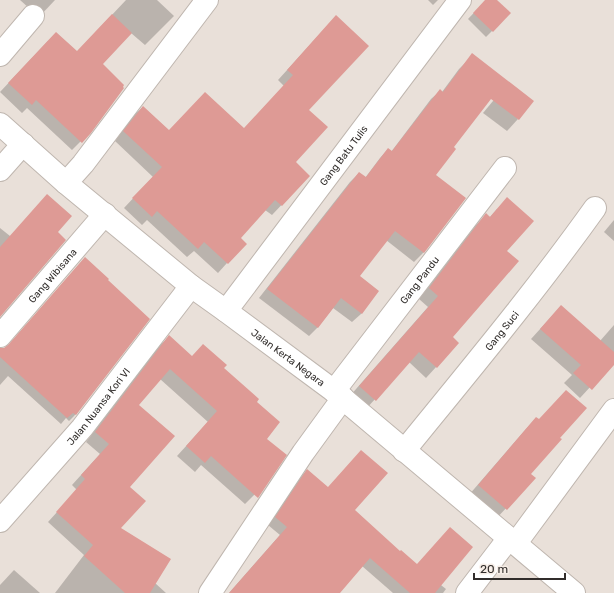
<svg xmlns="http://www.w3.org/2000/svg" width="614" height="593" viewBox="0 0 614 593" font-family="Rubik,sans-serif">
<style>
.shadow{fill:#0003}
.building{fill:#de9a95}
.lines{fill:none;stroke-linecap:round;stroke-linejoin:round}
.minor-casing{stroke:#bfb6af;stroke-width:24}
.tertiary-casing{stroke:#bfb6af;stroke-width:24}
.minor{stroke:#fff;stroke-width:22}
.tertiary{stroke:#fff;stroke-width:22}
.labels{text-anchor:middle;stroke-width:3;stroke-linejoin:round;paint-order:stroke}
.street-label{font-size:10px;fill:#312d2b;stroke:#f6ede6}
</style>
<rect width="100%" height="100%" fill="#e9e0d9"/>
<!-- shadow -->
<g class="shadow">
<path d="M20,0H55L39,17Z"/>
<path d="M126,0H157L174,16L145,45L131,33L101,64L90,132L72,150L27,108L22,113L0,92L48,41L77,52Z"/>
<path d="M428,0H438L433,5Z"/>
<path d="M486,0H495L492,31L486,37L468,19Z"/>
<path d="M327,26L308,110L294,162L309,176L272,215L265,210L239,238L227,263L218,273L194,251L187,257L147,220L142,225L124,208L153,177L115,141L133,116L143,107L169,131L244,129L284,86L278,80Z"/>
<path d="M468,60L452,147L434,176L465,198L423,253L414,262L386,240L359,276L378,291L361,314L352,322L333,308L318,327L309,336L259,298L350,182L359,173L365,178L380,158L388,149L391,152L431,99L440,91L442,92L459,69Z"/>
<path d="M498,95L518,119L507,131L483,113Z"/>
<path d="M497,209L505,251L451,337L458,343L426,378L409,362L365,410L349,397L428,307L419,299L476,225L486,215L490,217Z"/>
<path d="M614,220V241L604,232Z"/>
<path d="M0,228L10,236L56,232L0,315Z"/>
<path d="M85,258L106,281L148,319L75,415L69,421L66,418L61,424L8,376L0,385V349H4L8,346Z"/>
<path d="M561,306L600,341L614,325V361L580,398L564,383L572,375L531,339Z"/>
<path d="M169,337L192,357L223,368L255,402L266,439L256,493L245,504L201,465L195,472L177,456L208,422L160,379L137,405L129,487L120,528L155,583L166,593H55L84,555L48,522L77,490L72,485L100,454L86,442L159,346Z"/>
<path d="M536,418L558,438L530,474L534,478L495,520L468,496L526,429Z"/>
<path d="M307,470L354,510L400,553L446,589L443,593H393L362,566L339,593H229L280,535L268,525L300,478Z"/>
<path d="M14,570L40,593H0V585Z"/>
</g>
<!-- building -->
<g class="building">
<path d="M485,0H497L511,13L493,32L473,13Z"/>
<path d="M112,14L132,33L103,64L124,85L123,87L124,88L91,133L82,143L36,100L32,105L8,83L56,32L77,51Z"/>
<path d="M336,15L369,46L309,110L328,127L296,162L310,176L282,206L275,200L241,238L247,244L228,264L204,242L198,249L157,211L152,217L132,198L162,167L123,131L143,106L169,130L205,92L244,128L293,75L287,70Z"/>
<path d="M472,53L534,101L519,120L491,99L454,147L456,149L436,175L466,198L424,253L395,231L360,276L379,291L362,314L341,298L318,328L267,289L359,172L366,177L388,148L392,151L440,89L443,92Z"/>
<path d="M47,194L72,216L58,232L66,240L0,317V247Z"/>
<path d="M507,197L534,221L507,251L519,261L453,337L459,343L437,368L419,352L376,401L359,386L438,296L429,288L486,213L490,217Z"/>
<path d="M85,257L109,279L108,280L150,319L76,415L73,413L67,418L0,357V348H4L9,344Z"/>
<path d="M561,305L614,352V365L592,390L573,373L581,365L540,329Z"/>
<path d="M169,335L192,356L203,344L227,365L224,368L259,399L257,402L280,422L267,439L287,455L258,498L211,456L205,463L186,446L217,411L170,369L139,405L175,436L130,487L146,501L121,528L171,559L150,593H125L84,556L93,545L56,512L85,479L81,475L109,444L95,432Z"/>
<path d="M566,390L587,408L560,438L562,439L531,474L536,478L507,510L478,485L536,417L539,419Z"/>
<path d="M361,450L388,473L355,510L400,551L401,550L417,564L450,527L473,547L435,593H410L370,558L340,593H229L287,527L275,517L307,469L328,487Z"/>
</g>
<g class="lines">
<defs>
<g id="minor">
<path d="M0,55L33,16"/>
<path d="M0,170L23,144"/>
<path d="M66,183L83,164L207,0"/>
<path id="s1" d="M226,311L460,0"/>
<path id="s2" d="M0,336L105,214"/>
<path id="s3" d="M334,391L505,168"/>
<path id="s4" d="M404,451C469,371 535,292 595,208"/>
<path id="s5" d="M0,521L82,428L191,286"/>
<path d="M516,543L614,410"/>
<path d="M210,593L303,453L343,398"/>
<path d="M467,593L509,538"/>
</g>
<g id="tertiary">
<path id="s6" d="M0,124L66,183L191,286L226,311L334,391L574,593"/>
</g>
</defs>
<!-- minor casing -->
<use href="#minor" class="minor-casing"/>
<!-- tertiary casing -->
<use href="#tertiary" class="tertiary-casing"/>
<!-- minor -->
<use href="#minor" class="minor"/>
<!-- tertiary -->
<use href="#tertiary" class="tertiary"/>
</g>
<g class="labels">
<!-- street labels -->
<g class="street-label">
<text dy="4" stroke="none"><textPath href="#s1" startOffset="195">Gang Batu Tulis</textPath></text>
<text dy="4" stroke="none"><textPath href="#s2" startOffset="80">Gang Wibisana</textPath></text>
<text dy="4" stroke="none"><textPath href="#s3" startOffset="140">Gang Pandu</textPath></text>
<text dy="4" stroke="none"><textPath href="#s4" startOffset="155">Gang Suci</textPath></text>
<text dy="4" stroke="none"><textPath href="#s6" startOffset="371">Jalan Kerta Negara</textPath></text>
<text dy="4" stroke="none"><textPath href="#s5" startOffset="151">Jalan Nuansa Kori VI</textPath></text>
</g>
</g>
<!-- scale -->
<path d="M474 573v6h91v-6" fill="none" stroke="#312d2b" stroke-width="2"/>
<text x="480" y="573" font-size="12" fill="#312d2b" stroke="#f6ede6" stroke-width="3" paint-order="stroke">20 m</text>
</svg>
